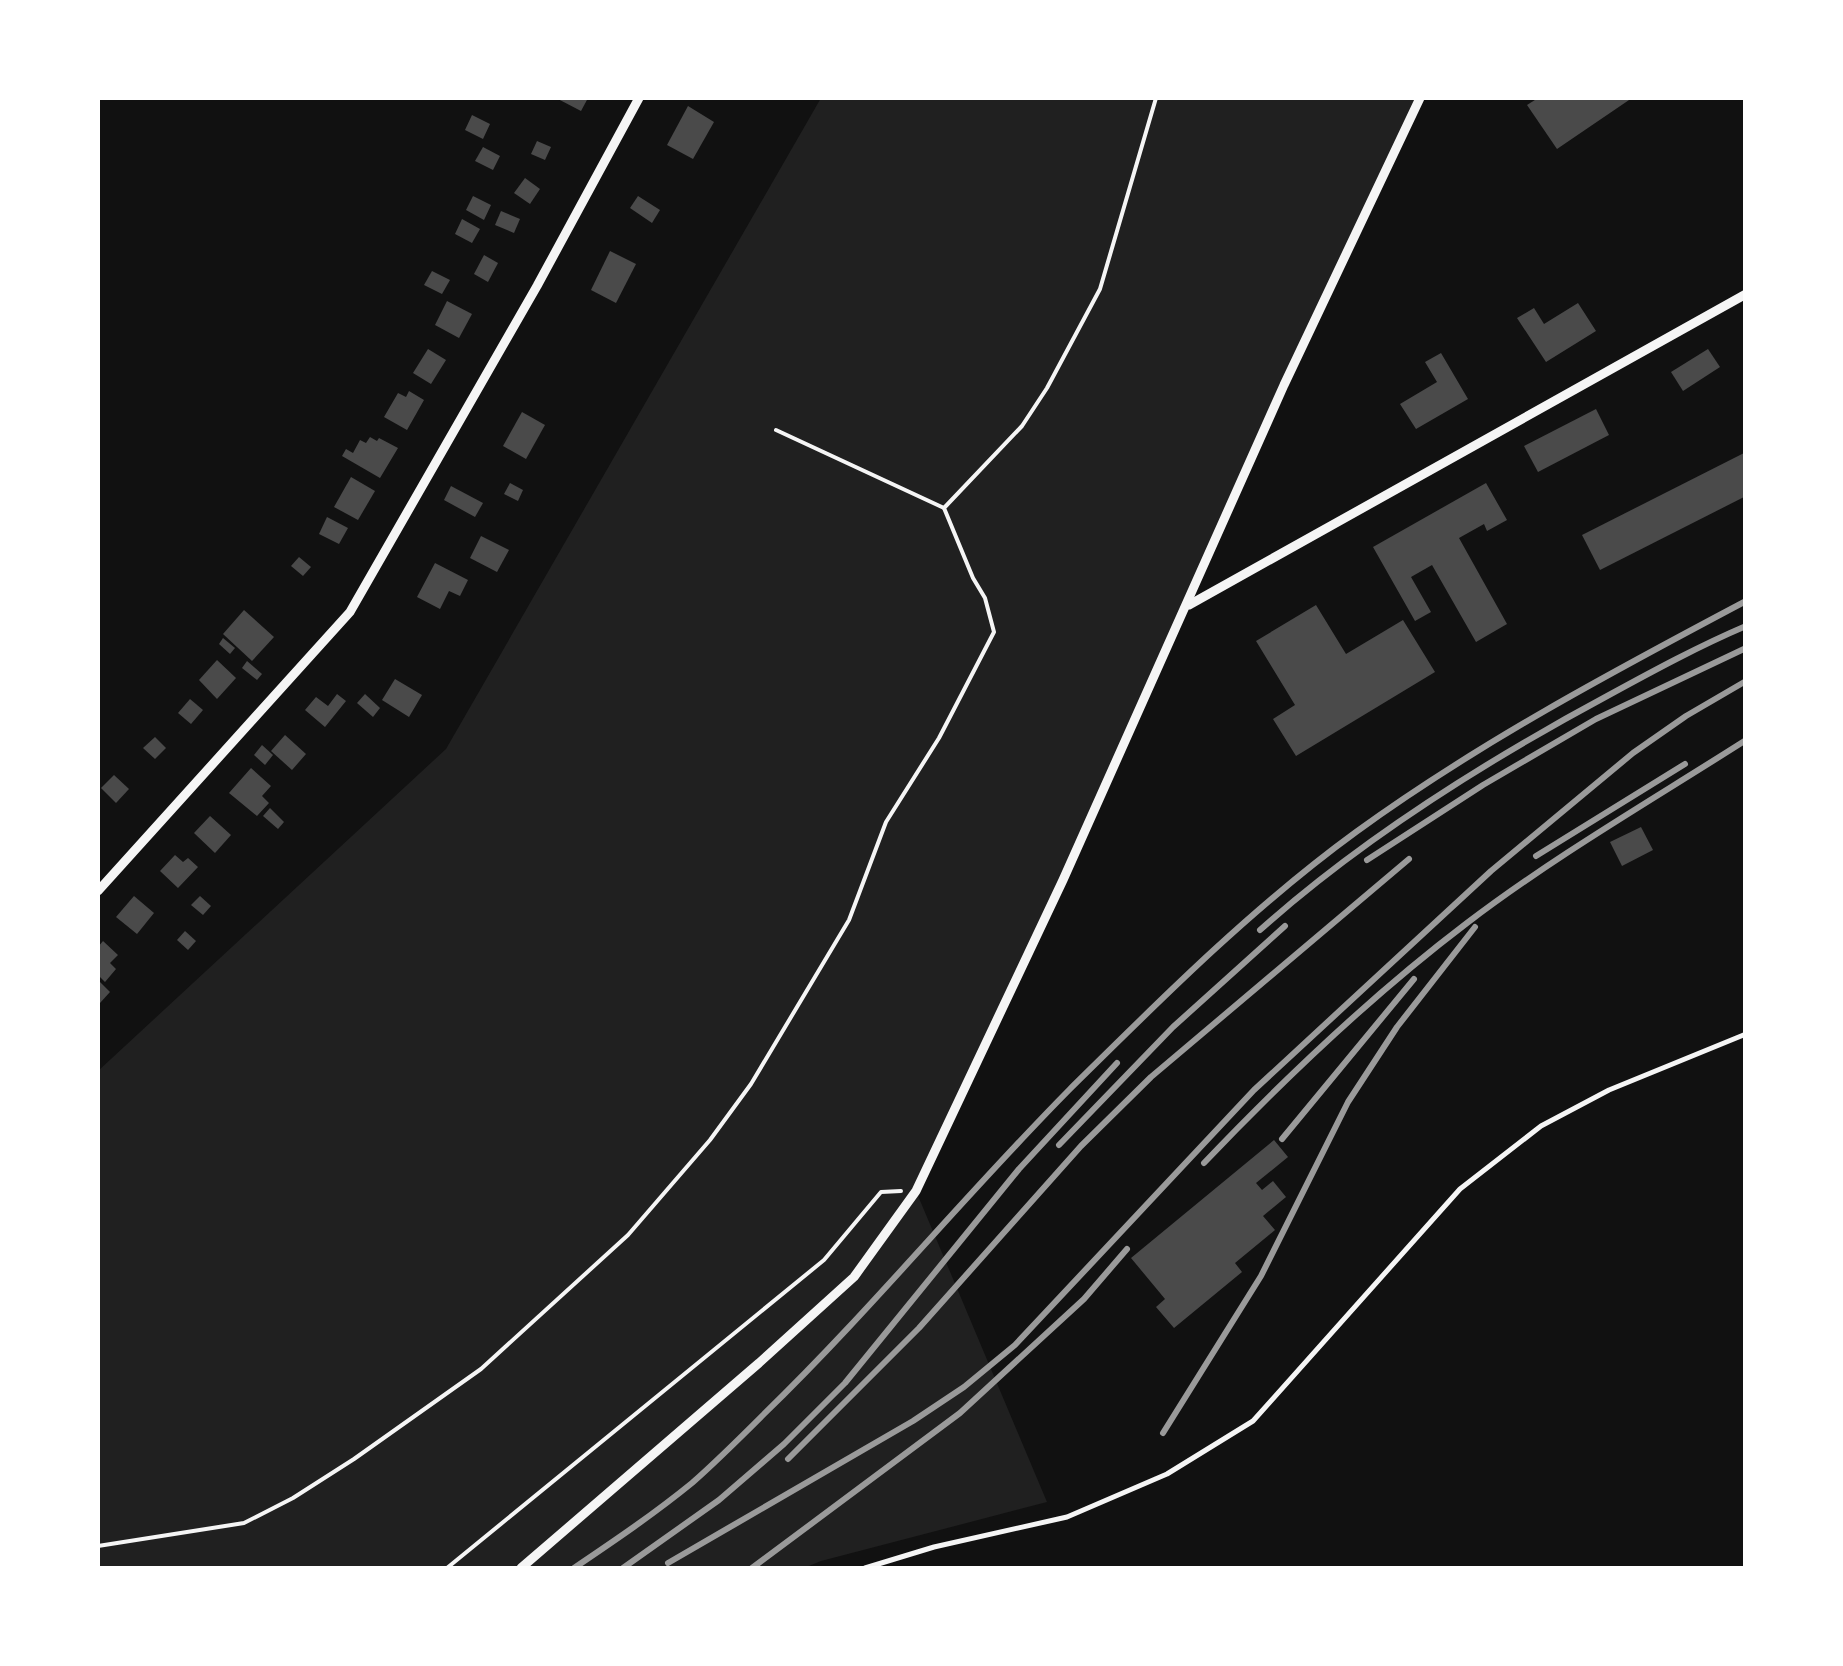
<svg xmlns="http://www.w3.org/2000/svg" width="1843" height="1666" viewBox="0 0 1843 1666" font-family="'PT Sans Narrow',sans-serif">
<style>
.green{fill:#202020}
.building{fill:#4a4a4a}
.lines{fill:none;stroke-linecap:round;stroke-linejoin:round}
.path{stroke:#f5f5f5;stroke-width:4}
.service{stroke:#f5f5f5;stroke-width:5}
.minor{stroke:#f5f5f5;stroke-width:9}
.rail{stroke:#9a9a9a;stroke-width:6}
</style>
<rect width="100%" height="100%" fill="#111"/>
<!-- green -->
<path class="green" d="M821,98H1420L916,1191L1047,1502L821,1561L804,1568H98V1071L446,749Z"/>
<!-- building -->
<g class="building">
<path d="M556,98H588L581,111Z"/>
<path d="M1538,98H1632L1557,149L1527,105Z"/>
<path d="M688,106L714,122L693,159L667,145Z"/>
<path d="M472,115L490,124L483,139L465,130Z"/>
<path d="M537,141L551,147L545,160L531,154Z"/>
<path d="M483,147L500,156L493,170L475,161Z"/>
<path d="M525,178L540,189L530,204L514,193Z"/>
<path d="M473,196L491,205L484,220L466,210Z"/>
<path d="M638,196L660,210L652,223L630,208Z"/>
<path d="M501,211L520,219L514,233L495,225Z"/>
<path d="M462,219L480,229L472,243L455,234Z"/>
<path d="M610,251L636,264L616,303L591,290Z"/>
<path d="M484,255L498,263L488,282L474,274Z"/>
<path d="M432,271L450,280L442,294L424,285Z"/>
<path d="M447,301L472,314L459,338L435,325Z"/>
<path d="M1578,303L1596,331L1546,362L1517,318L1534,308L1544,324Z"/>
<path d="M428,349L446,360L431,384L413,373Z"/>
<path d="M1708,349L1720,367L1683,391L1671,372Z"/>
<path d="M1441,353L1468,399L1416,429L1400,404L1437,382L1425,362Z"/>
<path d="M409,391L424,400L407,430L384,417L398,393L406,397Z"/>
<path d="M1596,409L1609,435L1538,472L1524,446Z"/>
<path d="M522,412L545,425L526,459L503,446Z"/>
<path d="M370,437L377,441L379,438L398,448L380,478L342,456L346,449L353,453L360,440L366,443Z"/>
<path d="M1746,452V496L1600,570L1582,535Z"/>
<path d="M351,477L375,491L358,520L334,507Z"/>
<path d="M510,483L523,490L518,501L504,494Z"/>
<path d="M1486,483L1507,520L1487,531L1484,524L1459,538L1507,624L1476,642L1432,565L1411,577L1431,612L1415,621L1373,547Z"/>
<path d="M451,486L483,503L475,517L444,500Z"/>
<path d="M327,517L348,528L339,544L319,534Z"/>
<path d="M481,536L509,550L497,572L470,558Z"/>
<path d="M299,557L311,567L303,576L291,566Z"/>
<path d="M435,563L468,580L460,596L449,591L440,609L417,597Z"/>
<path d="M1316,605L1346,654L1403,620L1435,672L1296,756L1273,719L1295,705L1256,641Z"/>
<path d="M244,610L274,637L252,661L223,634Z"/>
<path d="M223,638L235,648L230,654L219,644Z"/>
<path d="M217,660L236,678L217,699L199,680Z"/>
<path d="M247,661L262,674L257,680L242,668Z"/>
<path d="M395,679L422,695L409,717L382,700Z"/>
<path d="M337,694L346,701L325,727L305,710L316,697L328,706Z"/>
<path d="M365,694L380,708L373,717L357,703Z"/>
<path d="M190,699L203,710L191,724L178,713Z"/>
<path d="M285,735L306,754L292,770L271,751Z"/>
<path d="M155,737L166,748L155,759L143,748Z"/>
<path d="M262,745L273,755L265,765L254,755Z"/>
<path d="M251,768L271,786L262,796L269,803L257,816L229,793Z"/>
<path d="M114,775L129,789L116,803L101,788Z"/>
<path d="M270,808L284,822L278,829L263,816Z"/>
<path d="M210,816L231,835L215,853L194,833Z"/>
<path d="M1641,827L1653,850L1622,866L1610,842Z"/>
<path d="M175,855L183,862L188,858L198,867L178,888L160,871Z"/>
<path d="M134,896L154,913L137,934L116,917Z"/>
<path d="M200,896L211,906L203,915L191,905Z"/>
<path d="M185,931L196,941L188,950L177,940Z"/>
<path d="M103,941L118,955L110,963L116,969L105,982L98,975V947Z"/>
<path d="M98,980L110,992L100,1003L98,1000Z"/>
<path d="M1274,1140L1288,1157L1256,1183L1262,1190L1273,1181L1286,1197L1263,1216L1275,1230L1235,1263L1242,1272L1174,1328L1156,1307L1165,1299L1131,1258Z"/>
</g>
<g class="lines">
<!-- path -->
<g class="path">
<path d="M776,430L944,508"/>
<path d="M98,1546L244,1523L293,1498L354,1459L481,1369L628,1235L710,1140L751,1084L849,920L886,822L939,738L994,632L985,598L973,578L944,508L1022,426L1047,388L1100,289L1156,98"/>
<path d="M447,1568L824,1260L881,1192L901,1191"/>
</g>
<!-- service -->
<path class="service" d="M865,1568L934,1547L1067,1517L1167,1474L1253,1421L1460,1189L1541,1126L1609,1090L1746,1034"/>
<!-- minor -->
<g class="minor">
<path d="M1189,605L1746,294"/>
<path d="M98,891L350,612L537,286L639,98"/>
<path d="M521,1568L759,1363L854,1277L916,1191L1063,880L1284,385L1420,98"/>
</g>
<!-- rail -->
<g class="rail">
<path d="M1536,856L1685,764"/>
<path d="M1367,860L1483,785L1596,719L1746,648"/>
<path d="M1260,930C1364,837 1486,761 1609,695C1653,671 1699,646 1746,626"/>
<path d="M1282,1139L1414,979"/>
<path d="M1059,1145L1173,1027L1285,926"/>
<path d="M1204,1163C1286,1077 1372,995 1467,923C1555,856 1652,800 1746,740"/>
<path d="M1163,1433L1261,1276L1348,1102L1397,1027L1475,927"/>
<path d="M788,1459L919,1328L1081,1146L1151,1077L1409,859"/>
<path d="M668,1563L913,1421L964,1387L1015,1345L1254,1090L1491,871L1633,753L1686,716L1746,681"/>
<path d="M574,1568C614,1541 654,1514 692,1483C717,1461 741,1437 764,1414C871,1310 965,1195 1070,1089C1160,1000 1253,907 1356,832C1477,744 1612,672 1746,601"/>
<path d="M623,1568L719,1500L784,1444L845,1383L1019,1169L1117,1063"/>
<path d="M752,1568L960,1413L1084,1299L1127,1249"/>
</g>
</g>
<!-- border -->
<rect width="1843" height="1666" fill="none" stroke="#ffffff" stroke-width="200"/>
</svg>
